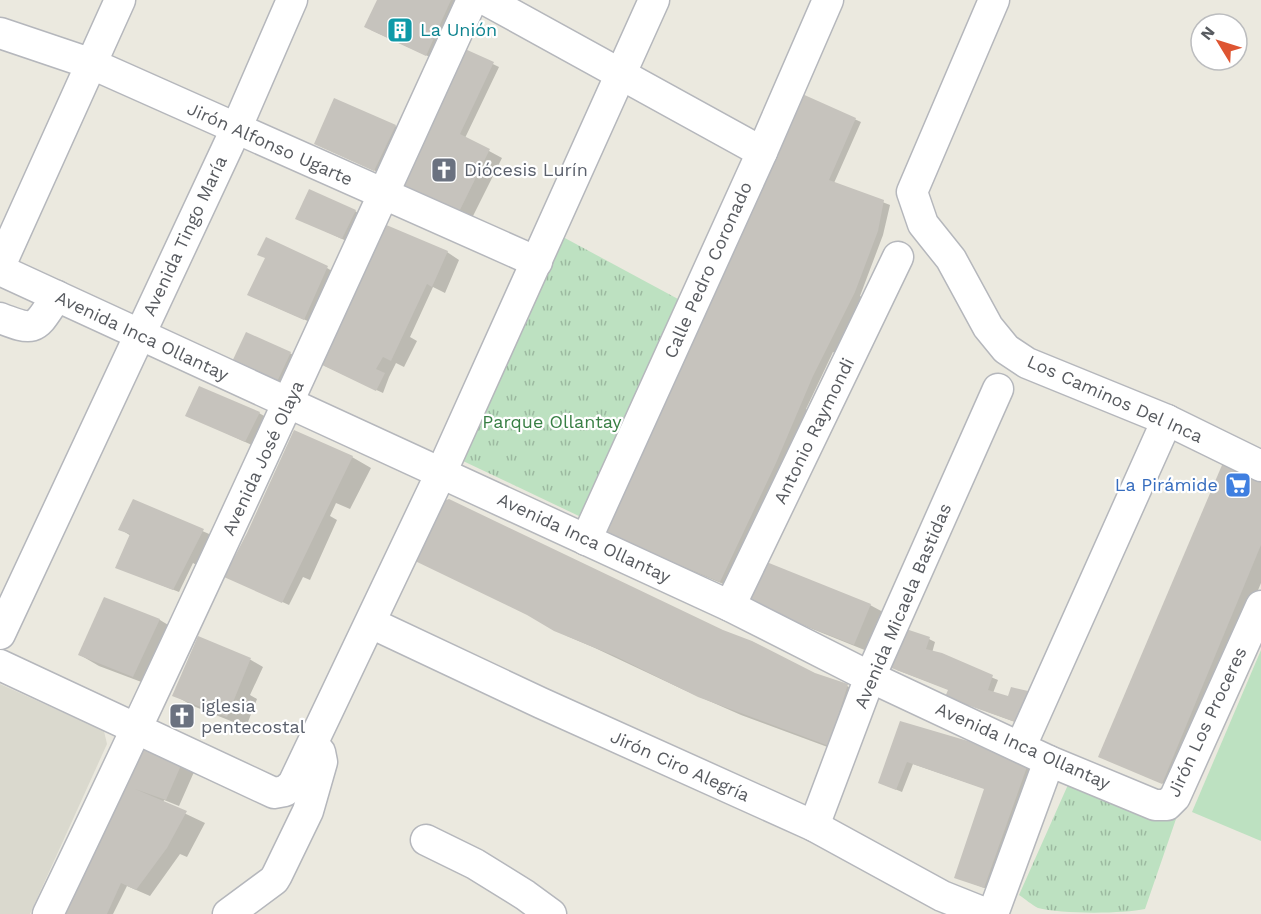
<svg xmlns="http://www.w3.org/2000/svg" width="1261" height="914" viewBox="0 0 1261 914" font-family="'Work Sans',sans-serif">
<style>
.education{fill:#dad9ce}
.green{fill:#bde1c1}
.park{fill:url(#park-tufts)}
.shadow{fill:#0003}
.building{fill:#c6c3bd}
.lines{fill:none;stroke-linecap:round;stroke-linejoin:round}
.minor-casing{stroke:#b5b7bc;stroke-width:33}
.minor{stroke:#fff;stroke-width:30}
.labels{text-anchor:middle;stroke-width:4.5;stroke-linejoin:round;paint-order:stroke}
.culture-label{font-size:18px;fill:#0d838f;stroke:#fff;text-anchor:start}
.street-label{font-size:18px;fill:#585b60;stroke:#fff}
.worship-label{font-size:18px;fill:#5b616d;stroke:#fff;text-anchor:start}
.park-label{font-size:18px;fill:#387f44;stroke:#fff}
.shop-label{font-size:18px;fill:#366cbe;stroke:#fff;text-anchor:end}
</style>
<defs>
<pattern id="park-tufts" width="24" height="20" patternUnits="userSpaceOnUse" patternTransform="scale(1.5)"><rect width="24" height="20" fill="#bde1c1"/><path d="M3 7l-1-3M5 7V3M7 7l1-3M15 17l-1-3M17 17v-4M19 17l1-3" fill="none" stroke="#9cb9a0"/></pattern>
</defs>
<rect width="100%" height="100%" fill="#ebe9df"/>
<!-- education -->
<path class="education" d="M0,684L104,731L107,744L30,914H0Z"/>
<!-- green -->
<path class="green" d="M1261,650V841L1192,812Z"/>
<!-- park -->
<g class="park">
<path d="M563,237L678,299L581,517L463,461Z"/>
<path d="M1071,778L1176,819L1145,909C1123,914 1059,914 1038,908C1032,905 1025,899 1019,895Z"/>
</g>
<!-- shadow -->
<g class="shadow">
<path d="M378,0H458L432,58L371,30Z"/>
<path d="M466,51L499,67L465,138L502,158L470,222L412,197Z"/>
<path d="M801,95L861,122L834,183L890,205L883,235L860,296L866,300L840,355L833,352L806,409L812,414L733,588L617,540Z"/>
<path d="M395,126L400,129L380,173L322,147Z"/>
<path d="M355,211L367,219L355,245L297,218Z"/>
<path d="M447,252L459,260L445,293L433,287L410,337L417,341L404,367L396,363L389,377L383,393L325,366Z"/>
<path d="M327,268L339,275L310,322L255,298Z"/>
<path d="M247,334L296,356L282,386L238,369Z"/>
<path d="M259,413L271,420L258,448L187,415Z"/>
<path d="M352,457L371,468L350,509L336,503L330,516L337,520L310,580L303,577L289,605L232,579Z"/>
<path d="M1261,477V583L1175,789L1100,756Z"/>
<path d="M134,501L216,537L200,567L193,563L179,592L123,570L131,536L120,529Z"/>
<path d="M105,599L160,620L178,631L152,686L99,666L80,655Z"/>
<path d="M870,605L883,612L867,651L810,628L762,606Z"/>
<path d="M534,618L814,674L847,686L860,693L841,752L741,715L682,689L595,648L567,636Z"/>
<path d="M199,638L251,660L263,667L250,695L257,699L246,727L193,706L174,695Z"/>
<path d="M929,639L935,642L932,653L998,680L993,693L1009,698L1027,693L1033,696L1021,724L953,699L950,690L897,670Z"/>
<path d="M901,723L1034,769L990,890L955,877L986,789L913,764L902,792L880,783Z"/>
<path d="M142,749L194,772L179,806L164,800L163,803L205,823L187,857L180,854L150,896L127,886L113,914H61Z"/>
</g>
<!-- building -->
<g class="building">
<path d="M377,0H451L426,56L364,27Z"/>
<path d="M465,49L494,62L460,134L490,149L457,216L398,190Z"/>
<path d="M800,93L856,118L829,180L884,200L878,231L855,292L813,376L776,463L720,582L603,533Z"/>
<path d="M334,98L396,125L374,171L314,144Z"/>
<path d="M309,189L356,210L342,239L295,219Z"/>
<path d="M384,224L448,251L432,287L427,284L391,361L383,357L376,369L385,373L376,391L318,363Z"/>
<path d="M266,237L328,266L304,320L247,295L265,258L257,255Z"/>
<path d="M246,332L291,352L276,384L230,366Z"/>
<path d="M199,386L260,412L245,442L185,416Z"/>
<path d="M294,430L353,456L282,603L224,577L247,533Z"/>
<path d="M1225,458L1261,476V545L1162,784L1098,757Z"/>
<path d="M133,499L204,529L173,590L115,568L130,534L118,530Z"/>
<path d="M449,499L723,630L752,641L815,673L848,684L829,746L698,697L615,656L554,631L527,615L413,560L438,503Z"/>
<path d="M764,561L871,604L854,645L796,622L748,599Z"/>
<path d="M104,597L160,619L133,677L78,655Z"/>
<path d="M906,629L930,637L926,649L942,653L993,675L988,690L1008,696L1011,687L1028,691L1015,722L945,697L948,690L889,667Z"/>
<path d="M198,636L251,658L227,717L172,696Z"/>
<path d="M900,721L968,741L997,754L1028,764L984,888L954,878L984,789L907,762L896,790L878,783Z"/>
<path d="M141,747L182,763L166,800L135,789L187,811L167,848L136,890L121,883L107,914H60Z"/>
</g>
<g class="lines">
<defs>
<g id="minor">
<path d="M486,0L762,152"/>
<path d="M994,0L912,192L923,224L951,259L988,327L1006,349L1027,363L1167,420L1261,466"/>
<path d="M0,33L92,64L537,262"/>
<path d="M0,266L120,0"/>
<path d="M0,270L730,606L870,677L1049,761L1155,805H1167L1175,797L1261,606"/>
<path d="M0,318C38,333 35,328 57,296"/>
<path d="M586,540L762,152L828,0"/>
<path d="M730,606L898,257"/>
<path d="M371,623L541,703L814,826L942,896L987,914"/>
<path d="M0,634L236,129L292,0"/>
<path d="M0,665L274,793L285,791L293,784L441,473L654,0"/>
<path d="M1021,746L1167,420"/>
<path d="M814,826L870,677L998,389"/>
<path d="M426,840L475,864L525,895L551,914"/>
<path d="M48,914C194,611 332,306 472,0"/>
<path d="M228,914L274,880L277,875L308,811L322,762L320,752L317,749"/>
<path d="M993,914L1049,761"/>
</g>
</defs>
<!-- minor casing -->
<use href="#minor" class="minor-casing"/>
<!-- minor -->
<use href="#minor" class="minor"/>
</g>
<!-- icons -->
<defs>
<symbol id="building-square" viewBox="-11 -11 22 22"><rect x="-9" y="-9" width="18" height="18" rx="4" fill="#0f9aa8" stroke="#fff"/><path d="M-4-6H4V6H1V3H-1V6H-4ZM-2.5-4.3h1.7v1.8h-1.7ZM.8-4.3h1.7v1.8H.8ZM-2.5-1h1.7V.8h-1.7ZM.8-1h1.7V.8H.8Z" fill="#fff"/></symbol>
<symbol id="church-square" viewBox="-11 -11 22 22"><rect x="-9" y="-9" width="18" height="18" rx="4" fill="#6b7280" stroke="#fff"/><path d="M-1.2-6h2.4v3.5h3.3v2.4h-3.3V6h-2.4V-.1h-3.3v-2.4h3.3Z" fill="#fff"/></symbol>
<symbol id="supermarket-square" viewBox="-11 -11 22 22"><rect x="-9" y="-9" width="18" height="18" rx="4" fill="#3f7fe0" stroke="#fff"/><path d="M-6-5.5h2.5l.6 2H6L4.5 2H-2.5L-4.4-4H-6ZM-1.5 3.2a1.3 1.3 0 1 0 .1 0ZM3 3.2a1.3 1.3 0 1 0 .1 0Z" fill="#fff"/></symbol>
</defs>
<g fill-rule="evenodd">
<use href="#building-square" x="385" y="15" width="30" height="30"/>
<use href="#church-square" x="429" y="155" width="30" height="30"/>
<use href="#supermarket-square" x="1223" y="470" width="30" height="30"/>
<use href="#church-square" x="167" y="701" width="30" height="30"/>
</g>
<g class="labels">
<!-- culture labels -->
<g class="culture-label">
<text x="420" y="36">La Unión</text>
</g>
<!-- street labels -->
<g class="street-label">
<text transform="translate(270 144) rotate(24)" y="6">Jirón Alfonso Ugarte</text>
<text transform="translate(185 236) rotate(-65)" y="6">Avenida Tingo María</text>
<text transform="translate(708 270) rotate(-66)" y="6">Calle Pedro Coronado</text>
<text transform="translate(142 336) rotate(25)" y="6">Avenida Inca Ollantay</text>
<text transform="translate(1115 399) rotate(24)" y="6">Los Caminos Del Inca</text>
<text transform="translate(814 431) rotate(-64)" y="6">Antonio Raymondi</text>
<text transform="translate(263 458) rotate(-65)" y="6">Avenida José Olaya</text>
<text transform="translate(584 538) rotate(25)" y="6">Avenida Inca Ollantay</text>
<text transform="translate(903 606) rotate(-67)" y="6">Avenida Micaela Bastidas</text>
<text transform="translate(1207 722) rotate(-65)" y="6">Jirón Los Proceres</text>
<text transform="translate(1023 746) rotate(24)" y="6">Avenida Inca Ollantay</text>
<text transform="translate(680 766) rotate(24)" y="6">Jirón Ciro Alegría</text>
</g>
<!-- worship labels -->
<g class="worship-label">
<text x="464" y="176">Diócesis Lurín</text>
<text x="201" y="712">iglesia<tspan x="201" dy="21">pentecostal</tspan></text>
</g>
<!-- park labels -->
<g class="park-label">
<text x="552" y="428">Parque Ollantay</text>
</g>
<!-- shop labels -->
<g class="shop-label">
<text x="1218" y="491">La Pirámide</text>
</g>
</g>
<!-- north arrow -->
<g transform="translate(1219 42) rotate(308)"><circle r="28" fill="#ffffff" stroke="#bcbdbf" stroke-width="1.5"/>
<path d="M0-4.5L10 22L0 15L-10 22Z" fill="#de5532"/>
<text y="-9" font-size="16" font-weight="bold" text-anchor="middle" fill="#585b60">N</text>
</g>
</svg>
